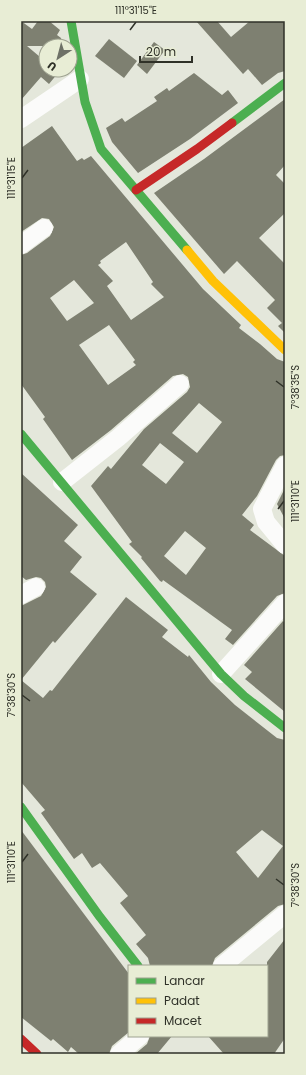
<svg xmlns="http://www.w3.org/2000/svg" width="306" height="1075" viewBox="0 0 306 1075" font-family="Poppins,sans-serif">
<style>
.building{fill:#7e8071;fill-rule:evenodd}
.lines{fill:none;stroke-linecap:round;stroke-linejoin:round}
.street{stroke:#fbfbfa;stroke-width:18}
.fast{stroke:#4caf50;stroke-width:9}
.slow{stroke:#ffc107;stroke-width:9}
.jam{stroke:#c62828;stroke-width:9}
.ticks{fill:none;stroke:#2f3128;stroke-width:1.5}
.neatline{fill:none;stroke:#2f3128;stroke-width:1.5}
.ticks-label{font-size:10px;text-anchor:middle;fill:#2f3128}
</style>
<rect width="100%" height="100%" fill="#e4e7db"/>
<!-- building -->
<g class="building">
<path d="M21,21L32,29L38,21H49L60,30L57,35L61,38L62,46H27L46,62V70H55L58,73L49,84L41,77L21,100Z"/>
<path d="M196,21H217L231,37L250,21H285V71L278,73L262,85L248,69L243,74Z"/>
<path d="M109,39L137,61L124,78L95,56Z"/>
<path d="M154,42L165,50L147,74L137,65Z"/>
<path d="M194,73L222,95L228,90L238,103L190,139L138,173L112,142L106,128L122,118L125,122L157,101L154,97L167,88L169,91Z"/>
<path d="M285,99V165L276,175L285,184V213L259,238L285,264V333L278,326L282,323L267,308L275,300L237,261L224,274L154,193L204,159Z"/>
<path d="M52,126L77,161L82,158L84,160L91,156L203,289L241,325L239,328L260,344L277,359L285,362V455L280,456L276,460L257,496L242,515L254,525L250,530L285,556V593L277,596L233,645L225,639L232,630L163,580L162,582L160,581L141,558L142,557L129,544L132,542L91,486L108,466L111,469L144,429L187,392L190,387L188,377L183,374L173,376L111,430L72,460L43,419L45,417L21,384V255L27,253L50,236L54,227L49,219L42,218L21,232V148ZM126,242L153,282L151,284L164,297L131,320L107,286L113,281L98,265L101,263L100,261ZM74,280L94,303L67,321L50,298ZM109,325L135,360L133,362L136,365L108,385L79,345ZM199,403L222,422L197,453L172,433ZM160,443L184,462L166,484L142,465ZM185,531L206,548L186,575L164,556Z"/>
<path d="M21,473L78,525L64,541L82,557L70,572L97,594L55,643L53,641L21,680L43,698L50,690L52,691L126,597L168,630L162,637L188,657L189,655L211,682L235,705L277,738L285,740V904L278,906L215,958L212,966H150L148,958L136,944L146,935L120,903L128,896L100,863L92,868L82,853L74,859L41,813L45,810L21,782V606L41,596L46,587L45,582L41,578L36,577L26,580L21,576ZM262,830L283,846L258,878L236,852Z"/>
<path d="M285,488V519L277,504Z"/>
<path d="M283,621L285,623V712L245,679L252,672L244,665Z"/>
<path d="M21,830L129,974V1032L112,1046L109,1054H79L71,1047L68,1052L53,1039L51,1041L21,1017Z"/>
<path d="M285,939V1038L274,1054H224L208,1036H267V962Z"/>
<path d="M150,1036H172L157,1054H135L147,1044Z"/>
</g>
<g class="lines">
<!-- street -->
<g class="street">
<path d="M21,119L80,79"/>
<path d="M21,245L44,228"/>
<path d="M285,465L262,509L266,522L285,545"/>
<path d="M62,482L118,438L180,384"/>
<path d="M21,595L36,587"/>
<path d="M221,674L285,603"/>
<path d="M222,966L285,914"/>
<path d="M119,1054L140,1036"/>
</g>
<!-- fast -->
<g class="fast">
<path d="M71,21L85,102L101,149L187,250"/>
<path d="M232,123L285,83"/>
<path d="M21,434L221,674L244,696L285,728"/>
<path d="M21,807L100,917L138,966"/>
</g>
<!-- slow -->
<path class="slow" d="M187,250L213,281L285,350"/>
<!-- jam -->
<g class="jam">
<path d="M136,190L197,149L232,123"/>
<path d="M21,1039L37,1054"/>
</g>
</g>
<!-- ticks -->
<path class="ticks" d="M130,30L136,22M22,178L28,170M276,381L284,387M278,509L284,501M22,695L30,701M22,862L28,854M276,879L284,885"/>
<!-- border -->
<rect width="306" height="1075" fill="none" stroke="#e8edd5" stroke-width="44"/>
<!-- legend -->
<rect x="128" y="965" width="140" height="72" fill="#e8edd5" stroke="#9ea290"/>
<rect x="136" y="978" width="20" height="6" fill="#4caf50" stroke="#9ea290"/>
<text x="164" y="985" font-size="12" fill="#2f3128">Lancar</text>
<rect x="136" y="998" width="20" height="6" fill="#ffc107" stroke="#9ea290"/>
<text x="164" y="1005" font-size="12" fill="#2f3128">Padat</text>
<rect x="136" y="1018" width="20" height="6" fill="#c62828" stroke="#9ea290"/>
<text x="164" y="1025" font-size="12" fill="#2f3128">Macet</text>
<!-- north arrow -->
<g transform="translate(58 58) rotate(216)"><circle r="19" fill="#e8edd5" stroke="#9ea290"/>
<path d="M0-3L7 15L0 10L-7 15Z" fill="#6e7167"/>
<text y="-6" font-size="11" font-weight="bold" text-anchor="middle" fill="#2f3128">U</text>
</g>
<!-- scale -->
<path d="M140 56v6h52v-6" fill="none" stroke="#2f3128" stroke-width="2"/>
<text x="146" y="56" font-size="12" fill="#2f3128" stroke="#e8edd5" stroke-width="3" paint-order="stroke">20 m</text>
<rect x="22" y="22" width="262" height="1031" class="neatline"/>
<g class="ticks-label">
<text x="136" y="14">111°31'15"E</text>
<text transform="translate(11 178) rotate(-90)" y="4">111°31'15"E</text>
<text transform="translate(295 387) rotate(-90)" y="4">7°38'35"S</text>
<text transform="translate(295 501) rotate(-90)" y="4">111°31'10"E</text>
<text transform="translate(11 695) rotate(-90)" y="4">7°38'30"S</text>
<text transform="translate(11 862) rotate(-90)" y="4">111°31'10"E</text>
<text transform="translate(295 885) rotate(-90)" y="4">7°38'30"S</text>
</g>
</svg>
